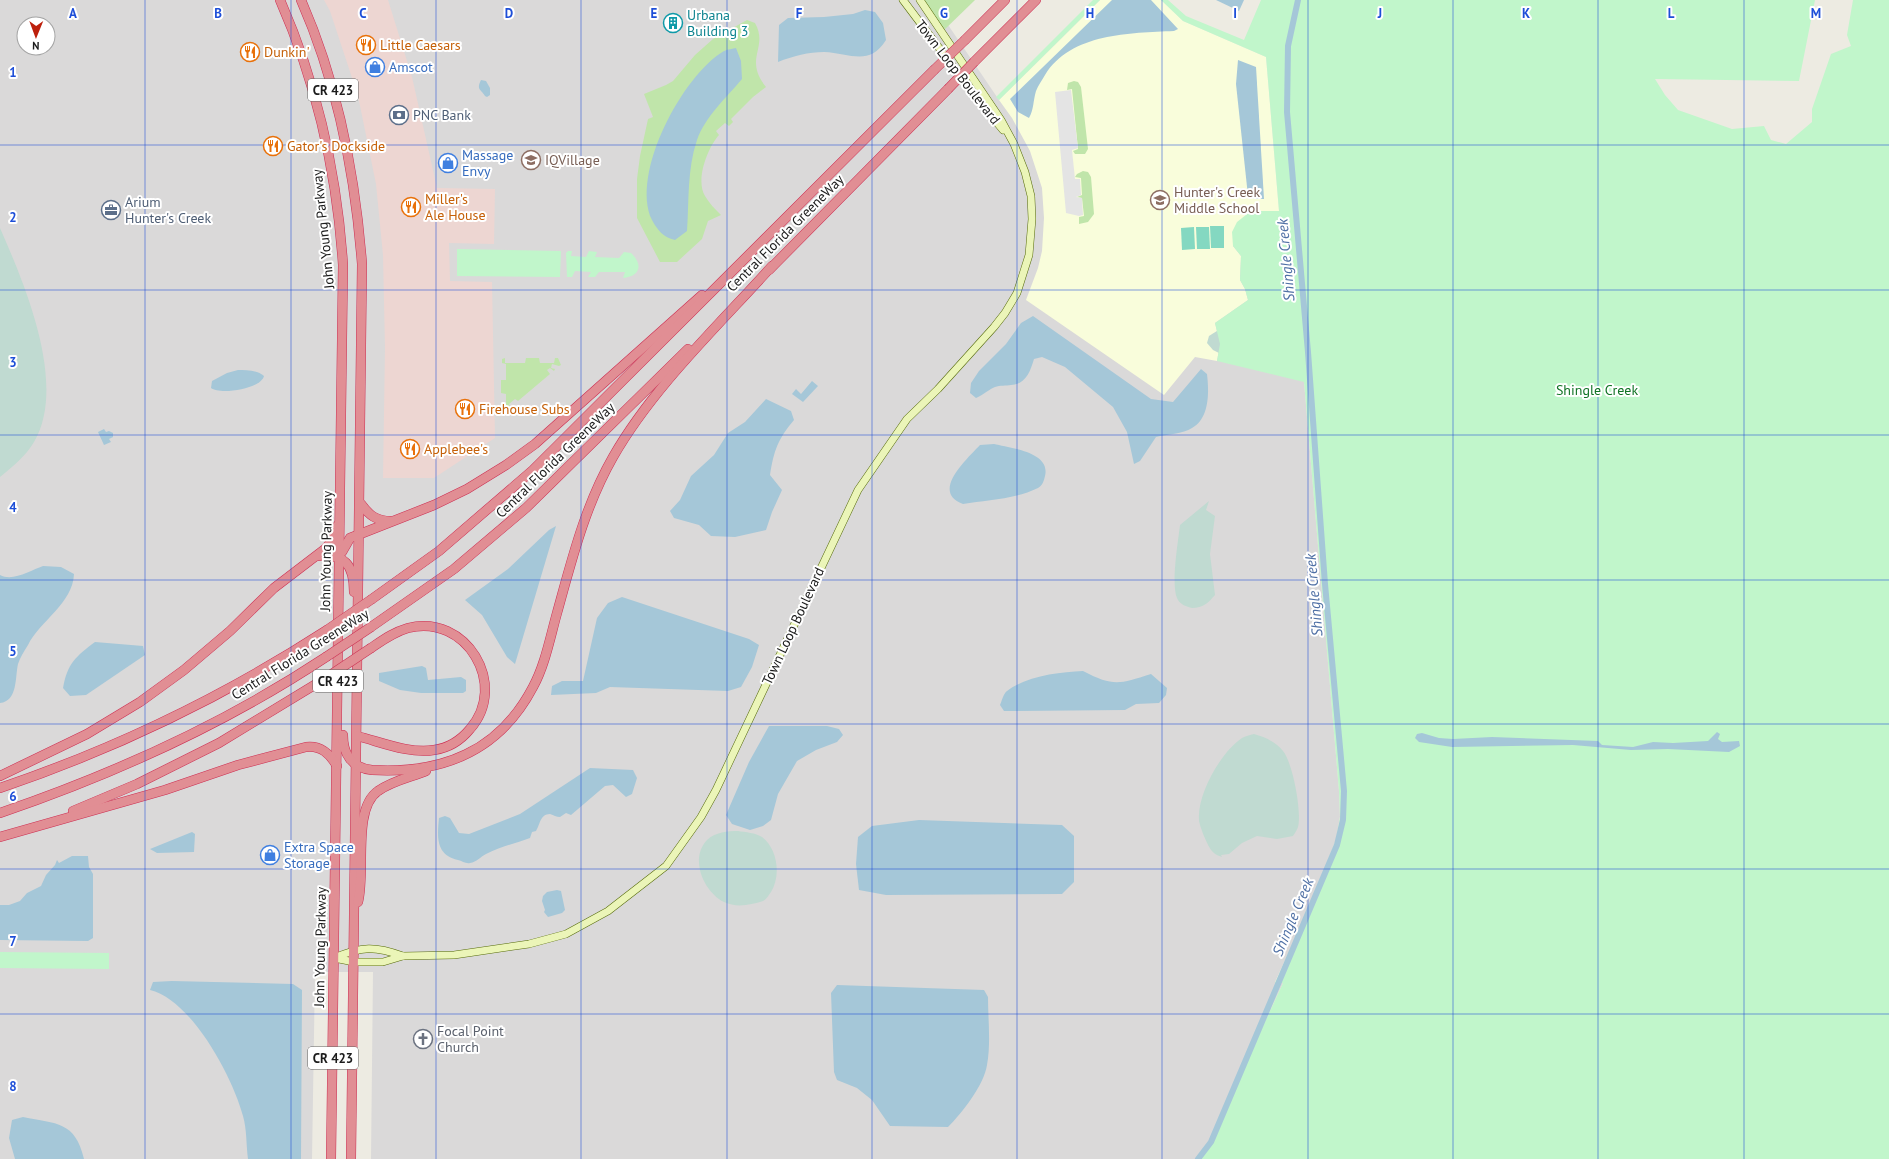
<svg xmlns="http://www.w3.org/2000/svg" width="1889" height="1159" viewBox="0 0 1889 1159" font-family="'PT Sans',sans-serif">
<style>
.residential{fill:#dad9d9;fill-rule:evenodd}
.commercial{fill:#edd6d2}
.education{fill:#f9fddb}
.grass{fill:#c0e5aa}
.wetland{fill:#c0dad1}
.park{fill:#c1f6cb}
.pitch{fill:#84d8c1}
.parking{fill:#e4e4e4}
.water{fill:#a5c7d8}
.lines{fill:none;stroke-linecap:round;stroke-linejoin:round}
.canal{stroke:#a5c7d8;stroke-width:6}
.secondary-casing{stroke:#566b0b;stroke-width:8}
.highway-casing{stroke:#cc2e52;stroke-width:10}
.secondary{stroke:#ebf5b8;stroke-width:7}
.highway{stroke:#e18e94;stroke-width:9}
.highway-bridge-casing{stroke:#cc2e52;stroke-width:10;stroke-linecap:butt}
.highway-bridge{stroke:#e18e94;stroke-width:9}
.grid{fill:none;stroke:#1d4ed8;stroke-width:1;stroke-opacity:0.55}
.labels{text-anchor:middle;stroke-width:4;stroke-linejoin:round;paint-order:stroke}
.shield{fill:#fff;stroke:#606060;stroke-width:1}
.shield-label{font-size:13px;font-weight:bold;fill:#1c1c1c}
.culture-label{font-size:14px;fill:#0d838f;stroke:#fff;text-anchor:start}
.food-label{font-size:14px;fill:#c56008;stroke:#fff;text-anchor:start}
.shop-label{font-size:14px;fill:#366cbe;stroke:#fff;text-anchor:start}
.street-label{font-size:14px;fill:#1c1c1c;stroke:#fff}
.service-label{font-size:14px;fill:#4e5e75;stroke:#fff;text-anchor:start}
.education-label{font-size:14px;fill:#785e54;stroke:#fff;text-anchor:start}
.park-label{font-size:14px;fill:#117325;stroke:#fff}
.worship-label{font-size:14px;fill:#5b616d;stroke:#fff;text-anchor:start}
.water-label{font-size:15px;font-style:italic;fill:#4f70a5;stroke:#fff}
.grid-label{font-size:13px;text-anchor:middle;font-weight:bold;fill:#1d4ed8;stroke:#fff;stroke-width:4;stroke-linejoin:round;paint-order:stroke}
</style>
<rect width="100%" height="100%" fill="#edebe2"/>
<!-- residential -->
<path class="residential" d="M0,0H958L942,16L999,100L1100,0H1161L1304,382L1339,791L1340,817L1336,840L1307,912L1275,982L1283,983L1201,1159H371L373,972H315L312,1159H0ZM24,24H48V48H24Z"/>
<!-- commercial -->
<path class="commercial" d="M324,0H388L412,77L437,188L495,189L494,244L449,243L450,281L492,282L495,438L434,478H383L385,348L383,255L376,184L358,96L330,11Z"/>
<!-- education -->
<path class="education" d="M1100,0H1161L1183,21L1266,57L1279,211H1251L1233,246L1241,256L1240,280L1245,289L1248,300L1215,323L1220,344L1217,361L1195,357L1164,395L1026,300L1038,268L1042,251L1044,218L1042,188L1030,151L1012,118L999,100Z"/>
<!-- grass -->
<g class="grass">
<path d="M920,0H975L942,32Z"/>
<path d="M747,20L755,23C769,48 743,58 766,87L753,97L731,119L733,122L729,126L725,123L716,131L719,135C708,147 695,180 705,196C709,203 715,209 721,215L708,221L702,239L677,262H660L637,218V179L640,156L648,119L653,117L644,94L666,85L673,81L695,55L713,39Z"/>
<path d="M1074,81L1078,82L1081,87L1088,149L1085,154H1075L1073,151L1078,149L1072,89L1067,90L1068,83Z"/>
<path d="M1083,171L1088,172L1091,177L1094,214L1088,222L1079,224V217L1084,216L1082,198L1077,197L1082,195L1081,178L1075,177L1077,174Z"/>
<path d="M505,358V363H525L526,358H539L540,363H554L555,358H558L561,365L559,366L552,364L551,368L555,369L554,371L550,368L547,370L550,374L518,401L515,399L509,404L511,408L502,413L501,411L506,410V394L501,393V380H506V364L502,363V359Z"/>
</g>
<!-- wetland -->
<g class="wetland">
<path d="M0,228C24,283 68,384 34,442C26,456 12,467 0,477Z"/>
<path d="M1220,329L1227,357L1213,350L1207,343L1209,336Z"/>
<path d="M1209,501L1206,510L1215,516L1210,554L1215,595C1208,603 1203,608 1192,608C1187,607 1179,604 1177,598C1171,584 1178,542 1180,525Z"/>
<path d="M1254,734C1265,737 1276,742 1283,751C1293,763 1302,813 1298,827C1297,830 1295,833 1293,836L1277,839L1257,836L1242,843L1229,854L1221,855L1222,857C1219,856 1214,854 1212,851C1208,847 1199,825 1199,820C1197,794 1221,752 1242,738C1245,736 1250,735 1254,734Z"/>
<path d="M738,831C745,832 756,833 762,837C778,849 781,876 771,892C768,896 767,899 763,901C751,905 736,908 724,902C704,892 689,859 707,840C715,832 728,831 738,831Z"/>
</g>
<!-- park -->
<g class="park">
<path d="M1093,0H1100L999,100L996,97Z"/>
<path d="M1161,0H1168L1186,16L1244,40L1261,0H1815L1799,81L1655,79L1665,95L1678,110L1732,129L1764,126L1771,140L1786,144L1812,122V109L1831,54L1851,46L1847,35L1853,0H1889V1159H1201L1283,983H1275L1307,912L1336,840L1340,817L1339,791L1304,382L1217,361L1220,344L1215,323L1248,300L1245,289L1240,280L1241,256L1233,246L1232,232L1237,222L1251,211H1279L1266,57L1183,21Z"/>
<path d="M457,249L561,251L560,277L457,276Z"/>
<path d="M568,251H572L571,256L586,257L589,251L597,252L595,257L619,258L624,252L631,253C643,264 641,276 623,278L625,272H599L595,277H588L591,272L575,271L572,277H567L566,253Z"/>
<path d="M0,952L109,953V969L0,968Z"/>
</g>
<!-- pitch -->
<g class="pitch">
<path d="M1210,226H1224V248H1211Z"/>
<path d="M1194,227L1195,249L1182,250L1181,228Z"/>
<path d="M1196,227H1209L1210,249H1197Z"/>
</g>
<!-- parking -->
<path class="parking" d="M1071,90L1078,148L1072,150L1075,179H1080L1081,195L1076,197L1082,198L1083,215L1079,216L1066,213L1055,92Z"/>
<!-- water -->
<g class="water">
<path d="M1112,0H1151L1178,29L1174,31C1130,33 1071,33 1045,75C1042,80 1038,86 1036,91C1033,101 1034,109 1029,118L1018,112L1010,99Z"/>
<path d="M1216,0H1244L1239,11Z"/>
<path d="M865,10L875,12L883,23L886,40C869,67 850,53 824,52C809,52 793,56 778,62L779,25L788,18L824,17L853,14Z"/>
<path d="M736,48L741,61L742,79C726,98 705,117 697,140C687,169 689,202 687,231L675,240C663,237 658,231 652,220C630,173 683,75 724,51C728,49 733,49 736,48Z"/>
<path d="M1238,60L1256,67L1264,199H1255L1248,196L1236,84Z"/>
<path d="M481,80L486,81L490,88V95L487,97L485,96C481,89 476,90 481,80Z"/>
<path d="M1033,316L1151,399L1173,402L1201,369L1207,374C1209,391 1210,418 1192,428C1183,434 1167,434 1156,437L1140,461L1134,464L1127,432L1113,407L1065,367L1042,357L1034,359C1030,372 1026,384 1011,385C1006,386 1000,385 995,387C991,388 983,395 976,398L970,393L971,383L979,371L1006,344L1021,323Z"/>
<path d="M238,370C246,370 258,370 264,376C261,389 220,395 211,388L212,381L227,373Z"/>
<path d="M812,381L818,386L803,402L792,394L796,389L801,394Z"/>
<path d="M766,399L791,411L794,420C778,439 774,450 770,475L782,490L772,512L766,530L735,537L711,536L699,525L674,518L670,511L680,500L691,476L714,455L728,433L745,422Z"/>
<path d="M104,429L106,432L109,431L113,433V437L109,439L111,442L104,445L98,432Z"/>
<path d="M994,444C1010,448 1051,452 1045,476C1044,481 1042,486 1038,488C1016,499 987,500 963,504C930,492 967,459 980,445Z"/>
<path d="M556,526L515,664L507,657L482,615L465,600L508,569L549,530Z"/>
<path d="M43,566L61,567L74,574C73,603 40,621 28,645C24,651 20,658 18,664C15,677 18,701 0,703V575C13,582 31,570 43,566Z"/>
<path d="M622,597L749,639L759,645L752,667L741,687L728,691L610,687L596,693L551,695L552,686L562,681H583L597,618L608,603Z"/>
<path d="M95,642L143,646L145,655L86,695L70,696L63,688C67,664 76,656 95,642Z"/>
<path d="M422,666L426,668L428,680L461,677L466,680V691L463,693H421L400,690L379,681V673Z"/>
<path d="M1083,671C1114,687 1119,684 1151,674L1167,688L1166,695L1159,703L1136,704L1125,710L1004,711L1000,705C1002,701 1003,694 1007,691C1027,676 1059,672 1083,671Z"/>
<path d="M769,726H827L839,729L843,735L837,742L816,750L797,761L778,794L771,820L763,826L750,830L732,824L726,815L749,762Z"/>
<path d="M1717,732L1720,734L1718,739L1722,742L1739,741L1740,746L1729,752L1668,749L1631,750L1573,745L1452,747L1419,742L1415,738L1417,734L1422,733L1439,738L1453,739L1492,737L1598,741L1602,745L1633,747L1653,742L1673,743L1708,741Z"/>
<path d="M590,768L633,770L637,778L632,794L626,797L613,785L605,786L571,815L566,813L560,817C556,817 554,815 550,814C540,814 540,825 536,831L532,832L530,838C516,843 500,847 486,854C480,857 477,862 470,863C466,864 462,861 458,860C436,855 437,838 439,818L445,816L450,818L459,833L469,834L520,814Z"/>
<path d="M919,820L1062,825L1074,836V882L1062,894L886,895L859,890L856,864L858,837L872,826Z"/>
<path d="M192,832L195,834L194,852L157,853L150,849Z"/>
<path d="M72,856H88L89,867L93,874V938L88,941L0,940V905H9L20,901L27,893L41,886L46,875L55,865L57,860L59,863Z"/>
<path d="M557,890L561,891L565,910L562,913L548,917L544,912L545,910L542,901L543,896L547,892Z"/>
<path d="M172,981L293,984L302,990L301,1159H248C246,1145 247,1130 243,1116C233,1078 192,1000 150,990L153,982Z"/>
<path d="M837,985L984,990L988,997C988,1019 991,1043 987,1065C984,1085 962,1113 948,1127L890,1126L872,1100L857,1088L837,1080L834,1072L831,993Z"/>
<path d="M23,1117C57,1124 75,1121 84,1159H15L9,1138L12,1120Z"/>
</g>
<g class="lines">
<!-- canal -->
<path class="canal" d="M1198,1159L1211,1142L1337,845L1343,820L1344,791L1325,584L1308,352L1287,112L1288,46L1298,0"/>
<defs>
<g id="secondary">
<path d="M903,0L979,101L1003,130"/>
<path d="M334,958L354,962H383L403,956L454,955L529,944L566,934L608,911L666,866L701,817L716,790L858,490L907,419L938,389L994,327L1005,313L1017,293L1029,255L1032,219L1031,196L1025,172L1014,144L1001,120L920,0"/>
<path d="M334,958C362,946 375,946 403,956"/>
</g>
<g id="highway">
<path d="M280,0C317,84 337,174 343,265L331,1159"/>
<path d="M301,0C338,84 355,173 362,264L351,1159"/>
<path d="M965,40L1005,0"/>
<path d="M974,62L1036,0"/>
<path d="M769,270L948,89"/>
<path d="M361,504C369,515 376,521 391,521"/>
<path d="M342,552L350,538L434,505L467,489L506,465L535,444L702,295"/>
<path d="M317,556C345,553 354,565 354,592"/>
<path d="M372,599L439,551L533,470L934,70"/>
<path d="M371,627L454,569L526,508L688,349"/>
<path d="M343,735C343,754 352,768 372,770C442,774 499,752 533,687C545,665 550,638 557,613C572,559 585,506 613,457C653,387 718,326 772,266"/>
<path d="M357,736C381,742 409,754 434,750C448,748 461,740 470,729C509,685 466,613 408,628C394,632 383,640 371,648"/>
<path d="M0,776L87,734L140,702L184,670L230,631L274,588L325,549L331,542L338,525"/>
<path d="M0,788C115,749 225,696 327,630"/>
<path d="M73,811L137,784L219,743L326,678"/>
<path d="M0,813C114,774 225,724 326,657"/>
<path d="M0,837L165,790L238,765L306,747C321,745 330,754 337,766"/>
<path d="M358,902C366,872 352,809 378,791C391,781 411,777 426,771"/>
</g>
</defs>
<!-- secondary casing -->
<use href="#secondary" class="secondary-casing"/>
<!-- highway casing -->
<use href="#highway" class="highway-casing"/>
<!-- secondary -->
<use href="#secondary" class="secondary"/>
<!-- highway -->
<use href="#highway" class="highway"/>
<defs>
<g id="highway-bridge">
<path d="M934,70L965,40"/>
<path d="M948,89L974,62"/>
<path d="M327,630L372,599"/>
<path d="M326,657L371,627"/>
<path d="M326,678L371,648"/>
</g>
</defs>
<!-- highway-bridge casing -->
<use href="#highway-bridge" class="highway-bridge-casing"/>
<!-- highway-bridge -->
<use href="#highway-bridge" class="highway-bridge"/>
</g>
<!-- grid -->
<path class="grid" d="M145,0V1159M291,0V1159M436,0V1159M581,0V1159M727,0V1159M872,0V1159M1017,0V1159M1162,0V1159M1308,0V1159M1453,0V1159M1598,0V1159M1744,0V1159M0,145H1889M0,290H1889M0,435H1889M0,580H1889M0,724H1889M0,869H1889M0,1014H1889"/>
<!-- icons -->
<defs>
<symbol id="building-ring" viewBox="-11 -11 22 22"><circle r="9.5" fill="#fff" stroke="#0f9aa8" stroke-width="1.5"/><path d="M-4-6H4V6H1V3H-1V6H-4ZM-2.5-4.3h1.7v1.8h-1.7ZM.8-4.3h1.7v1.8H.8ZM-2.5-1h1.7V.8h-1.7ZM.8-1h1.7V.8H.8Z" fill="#0f9aa8"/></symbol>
<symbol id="restaurant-ring" viewBox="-11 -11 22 22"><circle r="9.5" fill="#fff" stroke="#e8710a" stroke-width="1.5"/><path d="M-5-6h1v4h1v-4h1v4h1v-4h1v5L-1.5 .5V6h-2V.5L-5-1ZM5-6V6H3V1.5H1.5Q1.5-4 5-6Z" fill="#e8710a"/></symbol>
<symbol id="shop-ring" viewBox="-11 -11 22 22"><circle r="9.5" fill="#fff" stroke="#3f7fe0" stroke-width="1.5"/><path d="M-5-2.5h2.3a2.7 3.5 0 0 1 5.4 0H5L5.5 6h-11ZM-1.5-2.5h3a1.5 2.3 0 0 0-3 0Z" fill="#3f7fe0"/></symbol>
<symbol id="bank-ring" viewBox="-11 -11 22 22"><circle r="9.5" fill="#fff" stroke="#5c6f8a" stroke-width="1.5"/><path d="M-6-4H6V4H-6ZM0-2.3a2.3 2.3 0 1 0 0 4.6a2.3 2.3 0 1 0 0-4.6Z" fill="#5c6f8a"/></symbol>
<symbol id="school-ring" viewBox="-11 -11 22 22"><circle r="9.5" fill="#fff" stroke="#8d6e63" stroke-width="1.5"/><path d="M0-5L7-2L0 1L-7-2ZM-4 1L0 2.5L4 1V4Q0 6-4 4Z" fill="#8d6e63"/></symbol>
<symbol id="office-ring" viewBox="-11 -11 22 22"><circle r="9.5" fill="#fff" stroke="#5c6f8a" stroke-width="1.5"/><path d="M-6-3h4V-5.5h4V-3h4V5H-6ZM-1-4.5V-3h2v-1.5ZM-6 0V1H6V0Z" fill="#5c6f8a"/></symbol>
<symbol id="church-ring" viewBox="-11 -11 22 22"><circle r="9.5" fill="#fff" stroke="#6b7280" stroke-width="1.5"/><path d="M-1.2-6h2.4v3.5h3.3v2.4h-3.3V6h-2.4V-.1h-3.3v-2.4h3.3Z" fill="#6b7280"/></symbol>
</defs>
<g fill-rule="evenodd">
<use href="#building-ring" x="662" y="12" width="22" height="22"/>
<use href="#restaurant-ring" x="355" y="34" width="22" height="22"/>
<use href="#restaurant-ring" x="239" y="41" width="22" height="22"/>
<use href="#shop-ring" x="364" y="56" width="22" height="22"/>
<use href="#bank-ring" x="388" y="104" width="22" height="22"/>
<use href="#restaurant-ring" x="262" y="135" width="22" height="22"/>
<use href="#school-ring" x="520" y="149" width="22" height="22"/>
<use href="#shop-ring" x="437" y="152" width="22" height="22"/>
<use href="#school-ring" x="1149" y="189" width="22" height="22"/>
<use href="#restaurant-ring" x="400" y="196" width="22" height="22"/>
<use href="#office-ring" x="100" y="199" width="22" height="22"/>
<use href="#restaurant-ring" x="454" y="398" width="22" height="22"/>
<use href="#restaurant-ring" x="399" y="438" width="22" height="22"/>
<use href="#shop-ring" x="259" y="844" width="22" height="22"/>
<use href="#church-ring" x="412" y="1028" width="22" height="22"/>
</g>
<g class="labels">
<!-- shield labels -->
<g class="shield">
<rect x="308" y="79" width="50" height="22" rx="3"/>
<rect x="313" y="670" width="50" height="22" rx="3"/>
<rect x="308" y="1047" width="50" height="22" rx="3"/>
</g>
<g class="shield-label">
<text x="333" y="95">CR 423</text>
<text x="338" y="686">CR 423</text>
<text x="333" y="1063">CR 423</text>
</g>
<!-- culture labels -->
<g class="culture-label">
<text x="687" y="20">Urbana<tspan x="687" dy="16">Building 3</tspan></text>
</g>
<!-- food labels -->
<g class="food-label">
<text x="380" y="50">Little Caesars</text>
<text x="264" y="57">Dunkin'</text>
<text x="287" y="151">Gator's Dockside</text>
<text x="425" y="204">Miller's<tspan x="425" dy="16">Ale House</tspan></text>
<text x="479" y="414">Firehouse Subs</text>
<text x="424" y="454">Applebee's</text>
</g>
<!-- shop labels -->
<g class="shop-label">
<text x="389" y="72">Amscot</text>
<text x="462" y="160">Massage<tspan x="462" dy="16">Envy</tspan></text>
<text x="284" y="852">Extra Space<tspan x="284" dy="16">Storage</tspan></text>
</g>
<!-- street labels -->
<g class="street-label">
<text transform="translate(958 72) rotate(52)" y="5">Town Loop Boulevard</text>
<text transform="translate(323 229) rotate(-96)" y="5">John Young Parkway</text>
<text transform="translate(785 233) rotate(-45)" y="5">Central Florida GreeneWay</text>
<text transform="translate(555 460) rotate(-44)" y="5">Central Florida GreeneWay</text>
<text transform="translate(326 551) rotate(-89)" y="5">John Young Parkway</text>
<text transform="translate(793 626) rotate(-65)" y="5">Town Loop Boulevard</text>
<text transform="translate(300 654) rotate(-32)" y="5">Central Florida GreeneWay</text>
<text transform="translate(320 947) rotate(-89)" y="5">John Young Parkway</text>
</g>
<!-- service labels -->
<g class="service-label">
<text x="413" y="120">PNC Bank</text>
<text x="125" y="207">Arium<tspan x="125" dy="16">Hunter's Creek</tspan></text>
</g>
<!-- education labels -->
<g class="education-label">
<text x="545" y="165">IQVillage</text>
<text x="1174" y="197">Hunter's Creek<tspan x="1174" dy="16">Middle School</tspan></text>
</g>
<!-- park labels -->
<g class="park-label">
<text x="1597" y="395">Shingle Creek</text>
</g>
<!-- worship labels -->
<g class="worship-label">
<text x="437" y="1036">Focal Point<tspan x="437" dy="16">Church</tspan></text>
</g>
<!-- water labels -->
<g class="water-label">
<text transform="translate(1286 260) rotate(-95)" y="5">Shingle Creek</text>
<text transform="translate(1314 595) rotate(-95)" y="5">Shingle Creek</text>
<text transform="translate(1293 917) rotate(-67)" y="5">Shingle Creek</text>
</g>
</g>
<g class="grid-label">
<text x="73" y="18">A</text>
<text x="218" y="18">B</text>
<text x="363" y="18">C</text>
<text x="509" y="18">D</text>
<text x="654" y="18">E</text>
<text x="799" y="18">F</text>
<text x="944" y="18">G</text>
<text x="1090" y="18">H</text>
<text x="1235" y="18">I</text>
<text x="1380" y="18">J</text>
<text x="1526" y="18">K</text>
<text x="1671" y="18">L</text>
<text x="1816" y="18">M</text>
<text x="13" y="77">1</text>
<text x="13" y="222">2</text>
<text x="13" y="367">3</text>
<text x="13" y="512">4</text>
<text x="13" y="656">5</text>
<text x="13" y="801">6</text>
<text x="13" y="946">7</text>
<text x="13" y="1091">8</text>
</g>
<!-- north arrow -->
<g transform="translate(36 36) rotate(181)"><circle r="19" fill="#ffffff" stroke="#a4a4a4"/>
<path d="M0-3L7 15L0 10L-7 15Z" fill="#bd200c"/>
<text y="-6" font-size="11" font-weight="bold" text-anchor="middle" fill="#1c1c1c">N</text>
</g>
</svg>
